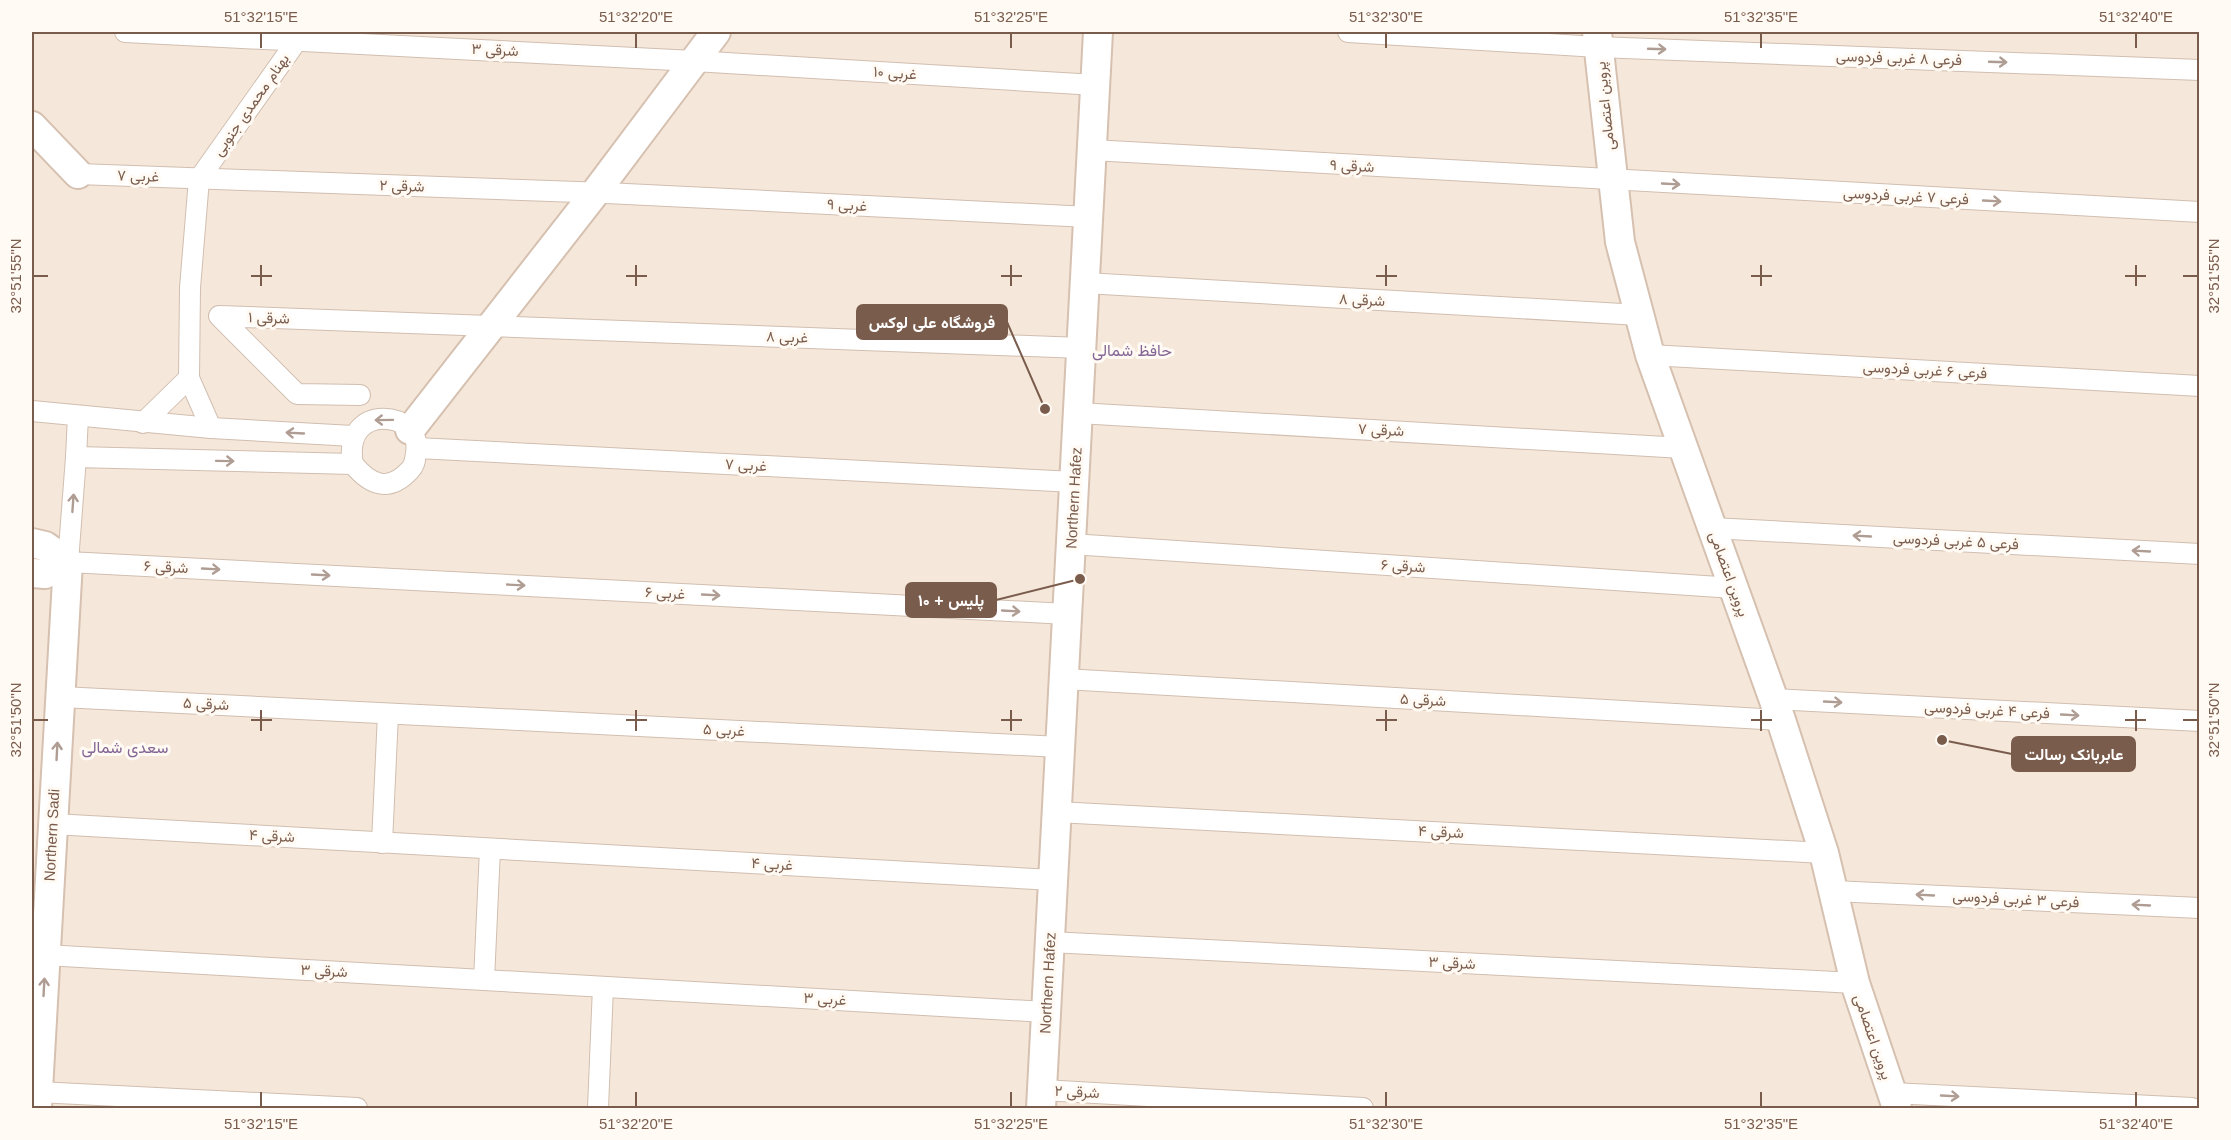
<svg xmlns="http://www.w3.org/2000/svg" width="2231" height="1140" viewBox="0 0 2231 1140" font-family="Arial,Vazirmatn,sans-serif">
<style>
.residential{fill:#f5e8da}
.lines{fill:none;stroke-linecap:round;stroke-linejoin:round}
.street-casing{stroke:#d1beb0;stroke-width:22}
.secondary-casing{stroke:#d6c0b0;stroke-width:32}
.street{stroke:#fff;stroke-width:20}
.secondary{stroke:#fff;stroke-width:28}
.oneway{stroke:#af9d94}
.ticks{fill:none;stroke:#7a5c4d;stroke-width:2}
.labels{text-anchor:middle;stroke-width:6;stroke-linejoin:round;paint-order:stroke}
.street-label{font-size:15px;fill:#7a5c4d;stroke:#fffaf3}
.neighbourhood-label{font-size:16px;fill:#846695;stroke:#fffaf3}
.leader{fill:none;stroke:#7a5c4d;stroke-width:2}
.callout-dot{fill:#7a5c4d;stroke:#fffaf3;stroke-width:2}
.callout{fill:#7a5c4d;stroke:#7a5c4d;stroke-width:2}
.callout-label{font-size:16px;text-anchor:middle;font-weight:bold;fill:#fff}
.neatline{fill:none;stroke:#7a5c4d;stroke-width:2}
.ticks-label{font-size:15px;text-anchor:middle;fill:#7a5c4d}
</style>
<rect width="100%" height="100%" fill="#fdf6ec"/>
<!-- residential -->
<rect class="residential" x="32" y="32" width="2167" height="1076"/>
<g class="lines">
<defs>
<g id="street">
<path d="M125,32L694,61L1096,85"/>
<path d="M1348,32L1598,47L2200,70"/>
<path d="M1092,150L2200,212"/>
<path d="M78,174L606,193L1089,217"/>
<path d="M199,179L303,32"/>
<path d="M1085,283L1639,315"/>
<path d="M1650,355L2200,386"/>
<path d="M189,378L190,288L199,179"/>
<path d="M360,395L297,394L219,316L1081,348"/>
<path d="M32,411L211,428L353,436"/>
<path d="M1078,413L1683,448"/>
<path d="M143,423L189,378L211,428"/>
<path d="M417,448L1074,482"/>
<path d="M76,457L78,416"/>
<path d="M353,464C341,401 424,410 416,453C415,460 415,465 410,470C389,493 370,485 353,464L76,457L68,562L1067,614"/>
<path d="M1712,528L2200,554"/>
<path d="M1071,544L1734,588"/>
<path d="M1064,679L1781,720"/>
<path d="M61,697L1060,747"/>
<path d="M1775,699L2200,721"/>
<path d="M1057,812L1824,853"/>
<path d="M53,824L1053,880"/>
<path d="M382,843L388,714"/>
<path d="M1833,891L2200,908"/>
<path d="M1050,942L1855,983"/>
<path d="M45,955L1046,1012"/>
<path d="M484,980L490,849"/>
<path d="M1042,1090L1363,1108"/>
<path d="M38,1092L357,1108"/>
<path d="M1892,1093L2192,1108"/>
<path d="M598,1108L603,987"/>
</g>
<g id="secondary">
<path d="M1597,32L1620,242L1650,355L1781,720L1824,853L1855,983L1897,1108"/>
<path d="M32,126L78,174"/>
<path d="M410,430L595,193L716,32"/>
<path d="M32,543L45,546L68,562"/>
<path d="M32,573L45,574L68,562"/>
<path d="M37,1108L68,562"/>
<path d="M1041,1108L1098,32"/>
</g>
</defs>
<!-- street casing -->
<use href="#street" class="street-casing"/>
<!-- secondary casing -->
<use href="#secondary" class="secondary-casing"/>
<!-- street -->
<use href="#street" class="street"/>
<!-- secondary -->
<use href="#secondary" class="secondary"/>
</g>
<!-- one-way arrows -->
<defs><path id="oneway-shaft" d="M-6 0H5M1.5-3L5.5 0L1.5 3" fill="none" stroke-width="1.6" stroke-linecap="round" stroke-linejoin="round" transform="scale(1.5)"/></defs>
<g class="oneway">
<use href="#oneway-shaft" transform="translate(1657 49) rotate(2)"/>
<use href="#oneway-shaft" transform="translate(1998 62) rotate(2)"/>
<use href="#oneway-shaft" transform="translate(1671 184) rotate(3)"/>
<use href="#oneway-shaft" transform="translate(1992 201) rotate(3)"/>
<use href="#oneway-shaft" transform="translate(384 420) rotate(179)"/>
<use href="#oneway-shaft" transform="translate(295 433) rotate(-177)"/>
<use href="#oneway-shaft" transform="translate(225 461) rotate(1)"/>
<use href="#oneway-shaft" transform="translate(73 503) rotate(-86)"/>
<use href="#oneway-shaft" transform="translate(1862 536) rotate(-177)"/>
<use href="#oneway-shaft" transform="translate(2141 551) rotate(-177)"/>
<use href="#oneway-shaft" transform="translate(211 569) rotate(3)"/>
<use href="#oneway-shaft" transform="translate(321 575) rotate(3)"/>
<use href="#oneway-shaft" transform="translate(516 585) rotate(3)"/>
<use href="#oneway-shaft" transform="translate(711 595) rotate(3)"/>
<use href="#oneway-shaft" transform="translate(1011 611) rotate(3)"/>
<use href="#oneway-shaft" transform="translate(1833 702) rotate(3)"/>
<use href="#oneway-shaft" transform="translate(2070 715) rotate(3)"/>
<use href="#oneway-shaft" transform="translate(57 751) rotate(-87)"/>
<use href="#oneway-shaft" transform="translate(1925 895) rotate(-177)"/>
<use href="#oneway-shaft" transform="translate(2141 905) rotate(-177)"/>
<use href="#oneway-shaft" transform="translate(44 987) rotate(-87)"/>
<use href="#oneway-shaft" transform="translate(1950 1096) rotate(3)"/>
</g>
<!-- ticks -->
<path class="ticks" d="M261,33V48M636,33V48M1011,33V48M1386,33V48M1761,33V48M2136,33V48M261,265V286M636,265V286M1011,265V286M1386,265V286M1761,265V286M2136,265V286M33,276H48M251,276H272M626,276H647M1001,276H1022M1376,276H1397M1751,276H1772M2125,276H2146M2183,276H2198M261,710V731M636,710V731M1011,710V731M1386,710V731M1761,710V731M2136,710V731M33,720H48M251,720H272M626,720H647M1001,720H1022M1376,720H1397M1751,720H1772M2125,720H2146M2183,720H2198M261,1092V1107M636,1092V1107M1011,1092V1107M1386,1092V1107M1761,1092V1107M2136,1092V1107"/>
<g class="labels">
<!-- street labels -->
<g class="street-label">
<text transform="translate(495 50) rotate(3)" y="5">۳ شرقی</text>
<text transform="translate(1899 58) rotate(2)" y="5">فرعی ۸ غربی فردوسی</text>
<text transform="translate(895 73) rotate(4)" y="5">۱۰ غربی</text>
<text transform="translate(251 105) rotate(-55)" y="5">بهنام محمدی جنوبی</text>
<text transform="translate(1605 106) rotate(-96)" y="5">پروین اعتصامی</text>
<text transform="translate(1352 166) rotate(3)" y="5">شرقی ۹</text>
<text transform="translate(138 176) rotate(2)" y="5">۷ غربی</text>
<text transform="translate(402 186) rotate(2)" y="5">۲ شرقی</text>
<text transform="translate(1906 196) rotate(3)" y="5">فرعی ۷ غربی فردوسی</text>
<text transform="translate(847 205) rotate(3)" y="5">۹ غربی</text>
<text transform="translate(1362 300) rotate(3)" y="5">۸ شرقی</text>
<text transform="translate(269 318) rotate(2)" y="5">۱ شرقی</text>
<text transform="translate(787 337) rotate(2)" y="5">۸ غربی</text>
<text transform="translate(1925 370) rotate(3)" y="5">فرعی ۶ غربی فردوسی</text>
<text transform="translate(1381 430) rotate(3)" y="5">۷ شرقی</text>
<text transform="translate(746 465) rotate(3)" y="5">۷ غربی</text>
<text transform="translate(1074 498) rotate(-87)" y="5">Northern Hafez</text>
<text transform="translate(1956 541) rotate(3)" y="5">فرعی ۵ غربی فردوسی</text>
<text transform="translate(1403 566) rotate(4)" y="5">۶ شرقی</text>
<text transform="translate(166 567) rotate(3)" y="5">۶ شرقی</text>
<text transform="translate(1729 574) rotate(70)" y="5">پروین اعتصامی</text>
<text transform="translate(665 593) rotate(3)" y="5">۶ غربی</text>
<text transform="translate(1423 700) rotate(3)" y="5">۵ شرقی</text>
<text transform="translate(206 704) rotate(3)" y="5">۵ شرقی</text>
<text transform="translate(1987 710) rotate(3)" y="5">فرعی ۴ غربی فردوسی</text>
<text transform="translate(724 730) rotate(3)" y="5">۵ غربی</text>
<text transform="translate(1441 832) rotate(3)" y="5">۴ شرقی</text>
<text transform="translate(52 835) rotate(-87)" y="5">Northern Sadi</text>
<text transform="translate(272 836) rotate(3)" y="5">۴ شرقی</text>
<text transform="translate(772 864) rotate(3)" y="5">۴ غربی</text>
<text transform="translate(2016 899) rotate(3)" y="5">فرعی ۳ غربی فردوسی</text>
<text transform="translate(1452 963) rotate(3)" y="5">۳ شرقی</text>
<text transform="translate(324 971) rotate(3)" y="5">۳ شرقی</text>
<text transform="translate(1048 983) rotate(-87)" y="5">Northern Hafez</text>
<text transform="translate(825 999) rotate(3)" y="5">۳ غربی</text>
<text transform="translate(1873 1037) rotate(71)" y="5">پروین اعتصامی</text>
<text transform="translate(1077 1092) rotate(3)" y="5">۲ شرقی</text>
</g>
<!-- neighbourhood labels -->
<g class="neighbourhood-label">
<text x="1132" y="356">حافظ شمالی</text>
<text x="125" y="753">سعدی شمالی</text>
</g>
</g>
<!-- callouts -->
<path class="leader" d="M1045 409L1007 322M1080 579L996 600M1942 740L2012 754"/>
<g class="callout-dot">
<circle cx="1045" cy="409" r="6"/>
<circle cx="1080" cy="579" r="6"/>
<circle cx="1942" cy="740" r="6"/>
</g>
<g class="callout">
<rect x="857" y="305" width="150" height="34" rx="6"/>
<rect x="906" y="583" width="90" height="34" rx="6"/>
<rect x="2012" y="737" width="123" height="34" rx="6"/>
</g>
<g class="callout-label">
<text x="932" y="328">فروشگاه علی لوکس</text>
<text x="951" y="606">پلیس + ۱۰</text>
<text x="2074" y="760">عابربانک رسالت</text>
</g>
<!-- border -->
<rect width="2231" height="1140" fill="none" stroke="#fffaf3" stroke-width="66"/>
<rect x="33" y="33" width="2165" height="1074" class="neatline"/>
<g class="ticks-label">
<text x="261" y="22">51°32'15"E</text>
<text x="636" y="22">51°32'20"E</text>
<text x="1011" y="22">51°32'25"E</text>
<text x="1386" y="22">51°32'30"E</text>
<text x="1761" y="22">51°32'35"E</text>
<text x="2136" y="22">51°32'40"E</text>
<text transform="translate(16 276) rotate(-90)" y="5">32°51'55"N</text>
<text transform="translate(2214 276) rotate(-90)" y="5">32°51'55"N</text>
<text transform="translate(16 720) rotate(-90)" y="5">32°51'50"N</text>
<text transform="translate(2214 720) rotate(-90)" y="5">32°51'50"N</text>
<text x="261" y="1129">51°32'15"E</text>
<text x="636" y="1129">51°32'20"E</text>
<text x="1011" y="1129">51°32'25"E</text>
<text x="1386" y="1129">51°32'30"E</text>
<text x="1761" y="1129">51°32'35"E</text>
<text x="2136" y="1129">51°32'40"E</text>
</g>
</svg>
